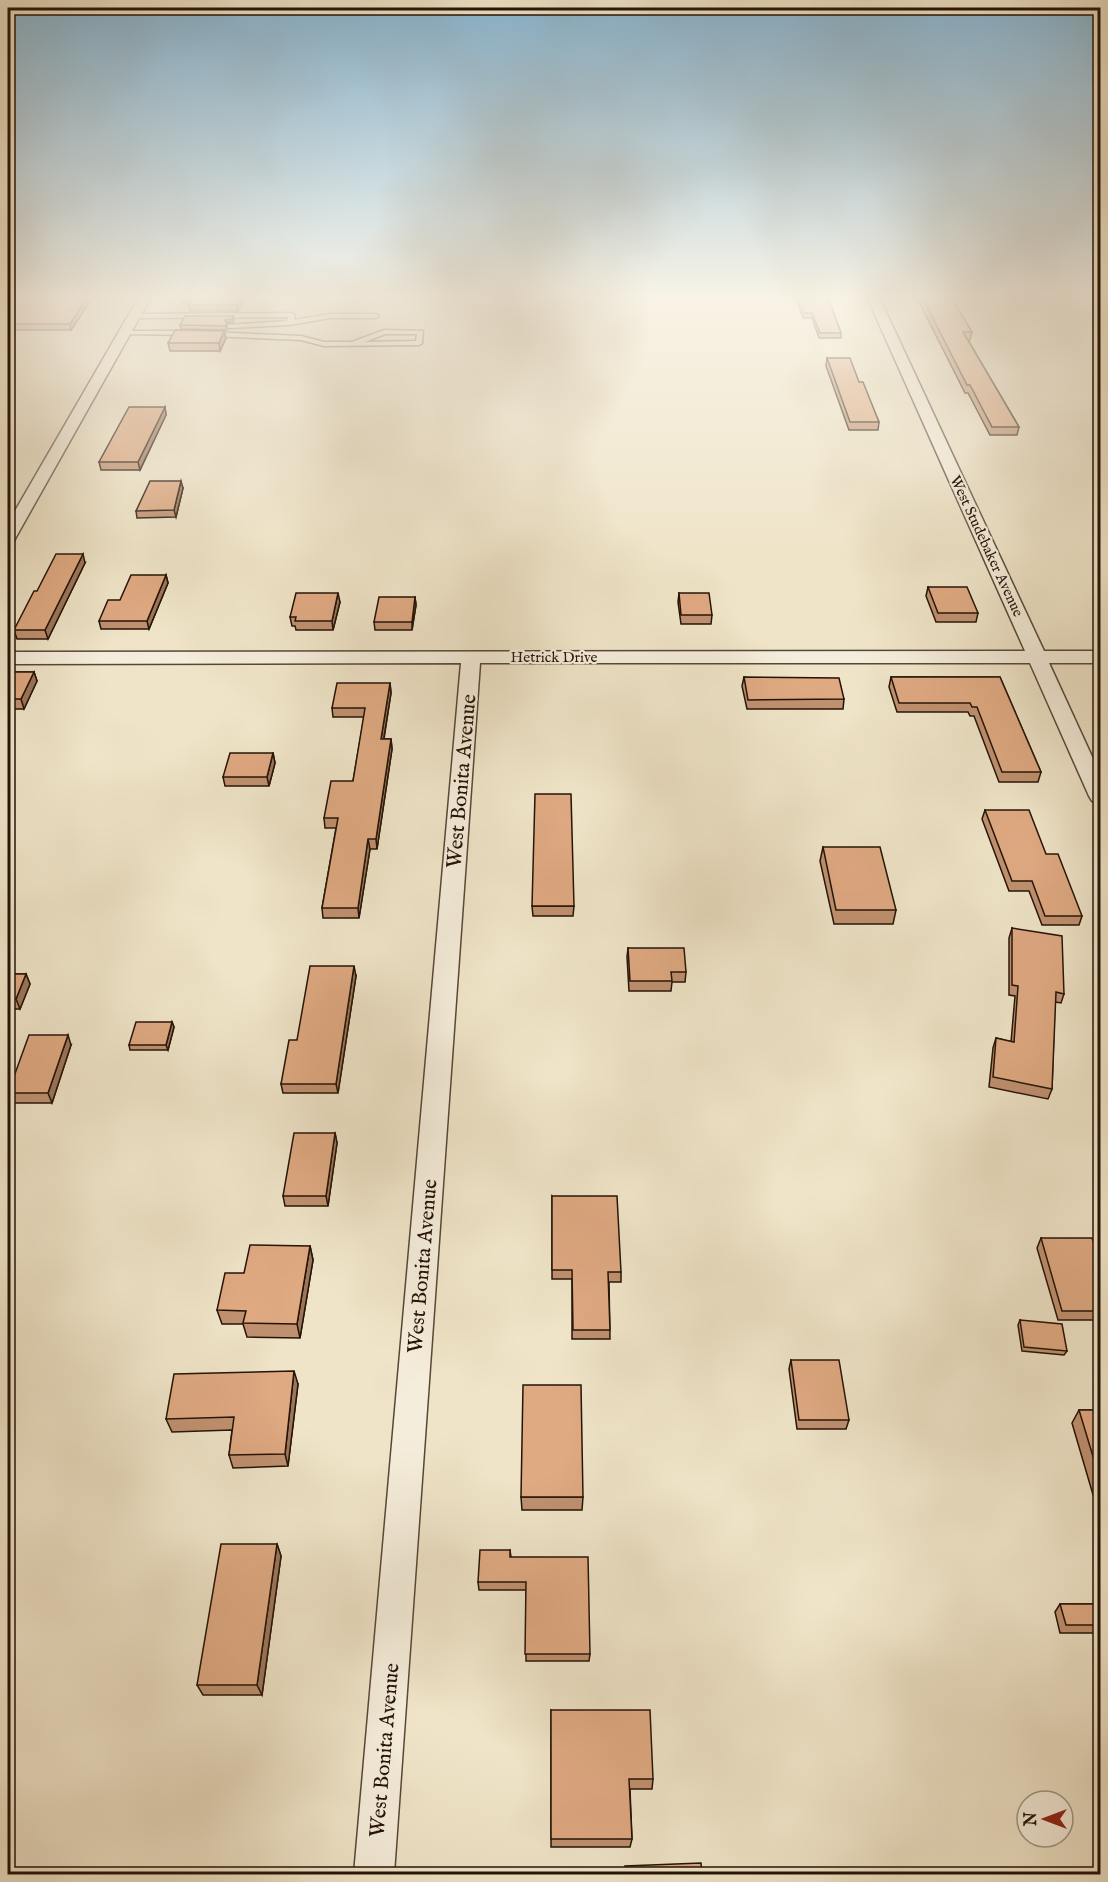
<svg xmlns="http://www.w3.org/2000/svg" width="1108" height="1882" viewBox="0 0 1108 1882" font-family="'IM FELL English',serif">
<style>
.lines{fill:none;stroke-linecap:round;stroke-linejoin:round}
.service-casing{stroke:#574737;stroke-width:3}
.minor-casing{stroke:#574737;stroke-width:3}
.service{fill:#f5eddb;fill-rule:evenodd}
.minor{fill:#f5eddb;fill-rule:evenodd}
.wall{fill:#c09170;stroke:#241307;stroke-width:1.5}
.shaded-wall{fill:#9c765b;stroke:#241307;stroke-width:1.5}
.building{fill:#dfa982;stroke:#241307;stroke-width:1.5}
.labels{text-anchor:middle;stroke-width:4.5;stroke-linejoin:round;paint-order:stroke}
.far-street-label{font-size:15px;fill:#241307;stroke:#f5eddb}
.near-street-label{font-size:21px;fill:#241307;stroke:#f5eddb}
</style>
<rect width="100%" height="100%" fill="#efe4c8"/>
<filter id="stains"><feTurbulence type="fractalNoise" baseFrequency=".00333" numOctaves="4"/><feColorMatrix values="0 0 0 0 .2 0 0 0 0 .09 0 0 0 0 .02 0 0 0 .5 -.17"/></filter>
<radialGradient id="worn" r=".72"><stop offset=".6" stop-color="#630" stop-opacity="0"/><stop offset="1" stop-color="#630" stop-opacity=".3"/></radialGradient>
<g class="lines">
<defs>
<g id="service">
<path d="M292,313L295,315L294,320L330,314H376L379,316L376,318H330L289,325L229,328L227,327V325L286,321L288,317L135,318L132,316L135,314Z"/>
<path d="M384,330L423,331L422,343L419,345L324,346L301,340L210,336L207,334L210,332L301,336L324,342H352ZM385,334H417L416,341L365,342Z"/>
<path d="M125,331H189L192,333L189,335L123,334V332Z"/>
</g>
<g id="minor">
<path d="M139,297H151L16,537L14,541L8,542V523Z"/>
<path d="M867,297H879L1044,651H1100V663H1049L1100,774V802L1092,801L1089,796L1030,663H480L394,1874H354L461,663L8,664V652L1025,651Z"/>
</g>
</defs>
<!-- service casing -->
<use href="#service" class="service-casing"/>
<!-- minor casing -->
<use href="#minor" class="minor-casing"/>
<!-- service -->
<use href="#service" class="service"/>
<!-- minor -->
<use href="#minor" class="minor"/>
</g>
<!-- wall -->
<g class="wall">
<path d="M8,297H93L71,330H8Z"/>
<path d="M181,297H244L238,311H190L189,305L190,304H182Z"/>
<path d="M791,297H841V299L828,298L841,333V338H819L812,318H803L796,298H792Z"/>
<path d="M902,297H951L972,332L970,340H968L1019,427L1017,435H990L968,393H965L917,298Z"/>
<path d="M234,320L233,322L226,323L227,330L181,329L180,325Z"/>
<path d="M224,331L226,338L220,351H170L168,343Z"/>
<path d="M827,358L859,382L879,422L878,430H849L826,366Z"/>
<path d="M165,407L166,415L140,470H101L99,462Z"/>
<path d="M183,488L176,517L137,518L136,511Z"/>
<path d="M85,563L48,639H17L14,630L37,591Z"/>
<path d="M166,575L168,583L149,629H101L99,621Z"/>
<path d="M928,587L978,613L976,622H936L926,596Z"/>
<path d="M679,593L712,615L711,624H681L678,602Z"/>
<path d="M415,597L416,605L412,630H375L374,622Z"/>
<path d="M340,602L333,630H296L295,626H292L290,617Z"/>
<path d="M8,672H34L37,681L24,709H8Z"/>
<path d="M744,677L844,699L843,709H747L742,686Z"/>
<path d="M891,677H1000L1041,772L1038,782H999L974,716H970L968,712H897L889,687Z"/>
<path d="M390,683L391,693L384,739H391L392,749L377,849H370L359,918H323L322,908L336,828H325L324,818L353,781L364,717H333L332,708Z"/>
<path d="M273,753L275,763L269,786H225L223,777Z"/>
<path d="M985,810L1046,854L1082,916L1079,925H1042L1029,891H1009L982,819Z"/>
<path d="M823,847L896,910L893,924H834L820,861Z"/>
<path d="M532,906H574L573,916H533Z"/>
<path d="M1012,928L1064,994L1061,1003L1055,1002L1052,1089L1048,1099L989,1087L993,1048L996,1038L1011,1042L1015,996L1009,995V938Z"/>
<path d="M628,948L686,972L685,982H672L671,991H629L627,957Z"/>
<path d="M8,974H26L30,984L20,1009H8Z"/>
<path d="M356,976L338,1093H283L281,1084L297,1040Z"/>
<path d="M172,1022L174,1027L168,1050H130L129,1045Z"/>
<path d="M71,1045L52,1103H12L8,1093Z"/>
<path d="M335,1133L337,1143L328,1206H285L283,1196Z"/>
<path d="M552,1196L621,1272V1282H609L610,1339H572V1279H552Z"/>
<path d="M1041,1238L1101,1263V1320H1058L1037,1248Z"/>
<path d="M310,1246L313,1260L300,1338L247,1337L243,1324H222L217,1310L244,1273Z"/>
<path d="M1020,1320L1067,1351L1064,1355L1022,1351L1018,1325Z"/>
<path d="M791,1360L849,1420L846,1429H797L789,1369Z"/>
<path d="M298,1384L288,1466L233,1468L229,1455L232,1430L172,1432L166,1419Z"/>
<path d="M1079,1410H1101V1522L1072,1423Z"/>
<path d="M521,1497H583L582,1510H522Z"/>
<path d="M277,1544L281,1556L262,1695H203L197,1685Z"/>
<path d="M510,1550L511,1557L590,1654L589,1661H526V1590H479L478,1582Z"/>
<path d="M1060,1604H1101V1633H1060L1055,1612Z"/>
<path d="M551,1710L653,1779L652,1789H630L632,1839L630,1847H551Z"/>
</g>
<!-- shaded-wall -->
<g class="shaded-wall">
<path d="M88,297H93L71,330L70,324Z"/>
<path d="M240,297H244L238,311L237,305Z"/>
<path d="M233,316L234,320L233,322L225,323V320Z"/>
<path d="M224,331L226,338L220,351L219,343Z"/>
<path d="M165,407L166,415L140,470L138,462Z"/>
<path d="M181,481L183,488L176,517L174,510Z"/>
<path d="M83,554L85,563L48,639L45,630Z"/>
<path d="M166,575L168,583L149,629L147,621Z"/>
<path d="M338,593L340,602L333,630L332,621Z"/>
<path d="M415,597L416,605L412,630V622Z"/>
<path d="M34,672L37,681L24,709L21,699Z"/>
<path d="M390,683L391,693L382,749L381,739Z"/>
<path d="M391,739L392,749L377,849L376,839Z"/>
<path d="M273,753L275,763L269,786L267,777Z"/>
<path d="M368,839L370,849L359,918L358,908Z"/>
<path d="M354,966L356,976L338,1093L336,1084Z"/>
<path d="M26,974L30,984L20,1009L16,999Z"/>
<path d="M172,1022L174,1027L168,1050L166,1045Z"/>
<path d="M68,1035L71,1045L52,1103L48,1093Z"/>
<path d="M335,1133L337,1143L328,1206L326,1196Z"/>
<path d="M310,1246L313,1260L300,1338L297,1324Z"/>
<path d="M294,1371L298,1384L288,1466L285,1454Z"/>
<path d="M277,1544L281,1556L262,1695L257,1685Z"/>
</g>
<!-- building -->
<g class="building">
<path d="M8,297H88L70,324H8Z"/>
<path d="M181,297H240L237,305H189L193,297Z"/>
<path d="M798,297H827L841,333H820L812,313H804Z"/>
<path d="M922,297H951L972,332H963L1019,427H992L970,385H967Z"/>
<path d="M185,316H233L232,319L225,320L227,326L180,325Z"/>
<path d="M175,330L224,331L219,343H168Z"/>
<path d="M827,358H850L859,382H863L879,422H850Z"/>
<path d="M129,407H165L138,462H99Z"/>
<path d="M150,481H181L174,510L136,511Z"/>
<path d="M56,554H83L45,630H14L34,591H37Z"/>
<path d="M131,575H166L147,621H99L108,600H120Z"/>
<path d="M928,587H967L978,613H938Z"/>
<path d="M296,593H338L332,621H295L296,617H290Z"/>
<path d="M679,593H709L712,615H681Z"/>
<path d="M379,597H415L412,622H374Z"/>
<path d="M8,672H34L21,699H8Z"/>
<path d="M744,677L839,678L844,699L748,700Z"/>
<path d="M891,677H1000L1041,772H1002L977,707H972L970,703H899Z"/>
<path d="M337,683H390L381,739H391L376,839H368L358,908H322L338,818H324L331,781H353L365,708H332Z"/>
<path d="M230,753H273L267,777H223Z"/>
<path d="M535,794H571L574,906H532Z"/>
<path d="M985,810H1029L1046,854H1058L1082,916H1045L1032,881H1012Z"/>
<path d="M823,847H880L896,910H836Z"/>
<path d="M1012,928L1062,936L1064,994L1056,992L1052,1089L993,1077L996,1038L1014,1042L1018,986L1012,985Z"/>
<path d="M628,948H684L686,972H671L672,981H630Z"/>
<path d="M310,966H354L336,1084H281L289,1040H297Z"/>
<path d="M8,974H26L16,999H8Z"/>
<path d="M136,1022H172L166,1045H129Z"/>
<path d="M29,1035H68L48,1093H8Z"/>
<path d="M294,1133H335L326,1196H283Z"/>
<path d="M552,1196H617L621,1272H608L610,1330H573L572,1270H552Z"/>
<path d="M1041,1238H1092L1101,1263V1311H1062Z"/>
<path d="M250,1245L310,1246L297,1324L243,1323L246,1311L217,1310L225,1273H244Z"/>
<path d="M1020,1320L1062,1324L1067,1351L1024,1347Z"/>
<path d="M791,1360H839L849,1420H799Z"/>
<path d="M294,1371L285,1454L229,1455L234,1417L166,1419L174,1374Z"/>
<path d="M523,1385H581L583,1497H521Z"/>
<path d="M1079,1410H1101V1483Z"/>
<path d="M221,1544H277L257,1685H197Z"/>
<path d="M480,1550H510V1557H588L590,1654H525L526,1582H478Z"/>
<path d="M1060,1604H1101V1625H1066Z"/>
<path d="M551,1710H650L653,1779H629L632,1839H551Z"/>
<path d="M701,1863L702,1875H625V1866Z"/>
</g>
<!-- sky -->
<linearGradient id="sky" x2="0" y2="1"><stop stop-color="#89b8d6"/><stop offset="0.53" stop-color="#f8f3e6"/><stop offset="1" stop-color="#f8f3e6" stop-opacity="0"/></linearGradient>
<rect width="1108" height="561" fill="url(#sky)"/>
<g class="labels">
<!-- far-street labels -->
<g class="far-street-label">
<text transform="translate(987 546) rotate(65)" y="5">West Studebaker Avenue</text>
<text x="554" y="662">Hetrick Drive</text>
</g>
<!-- near-street labels -->
<g class="near-street-label">
<text transform="translate(461 781) rotate(-85)" y="7">West Bonita Avenue</text>
<text transform="translate(422 1266) rotate(-85)" y="7">West Bonita Avenue</text>
<text transform="translate(384 1750) rotate(-85)" y="7">West Bonita Avenue</text>
</g>
</g>
<!-- margin -->
<rect width="1108" height="1882" fill="none" stroke="#efe4c8" stroke-width="30"/>
<rect x="9" y="9" width="1090" height="1864" fill="none" stroke="#241307" stroke-width="3"/>
<rect x="15" y="15" width="1078" height="1852" fill="none" stroke="#241307" stroke-width="1.5"/>
<!-- north arrow -->
<g transform="translate(1045 1819) rotate(270)"><circle r="28" fill="#f5eddb" stroke="#a19686" stroke-width="1.5"/>
<path d="M0-4.5L10 22L0 15L-10 22Z" fill="#8f2418"/>
<text y="-9" font-size="16" font-weight="bold" text-anchor="middle" fill="#241307">N</text>
</g>
<rect width="100%" height="100%" filter="url(#stains)"/>
<rect width="100%" height="100%" fill="url(#worn)"/>
</svg>
